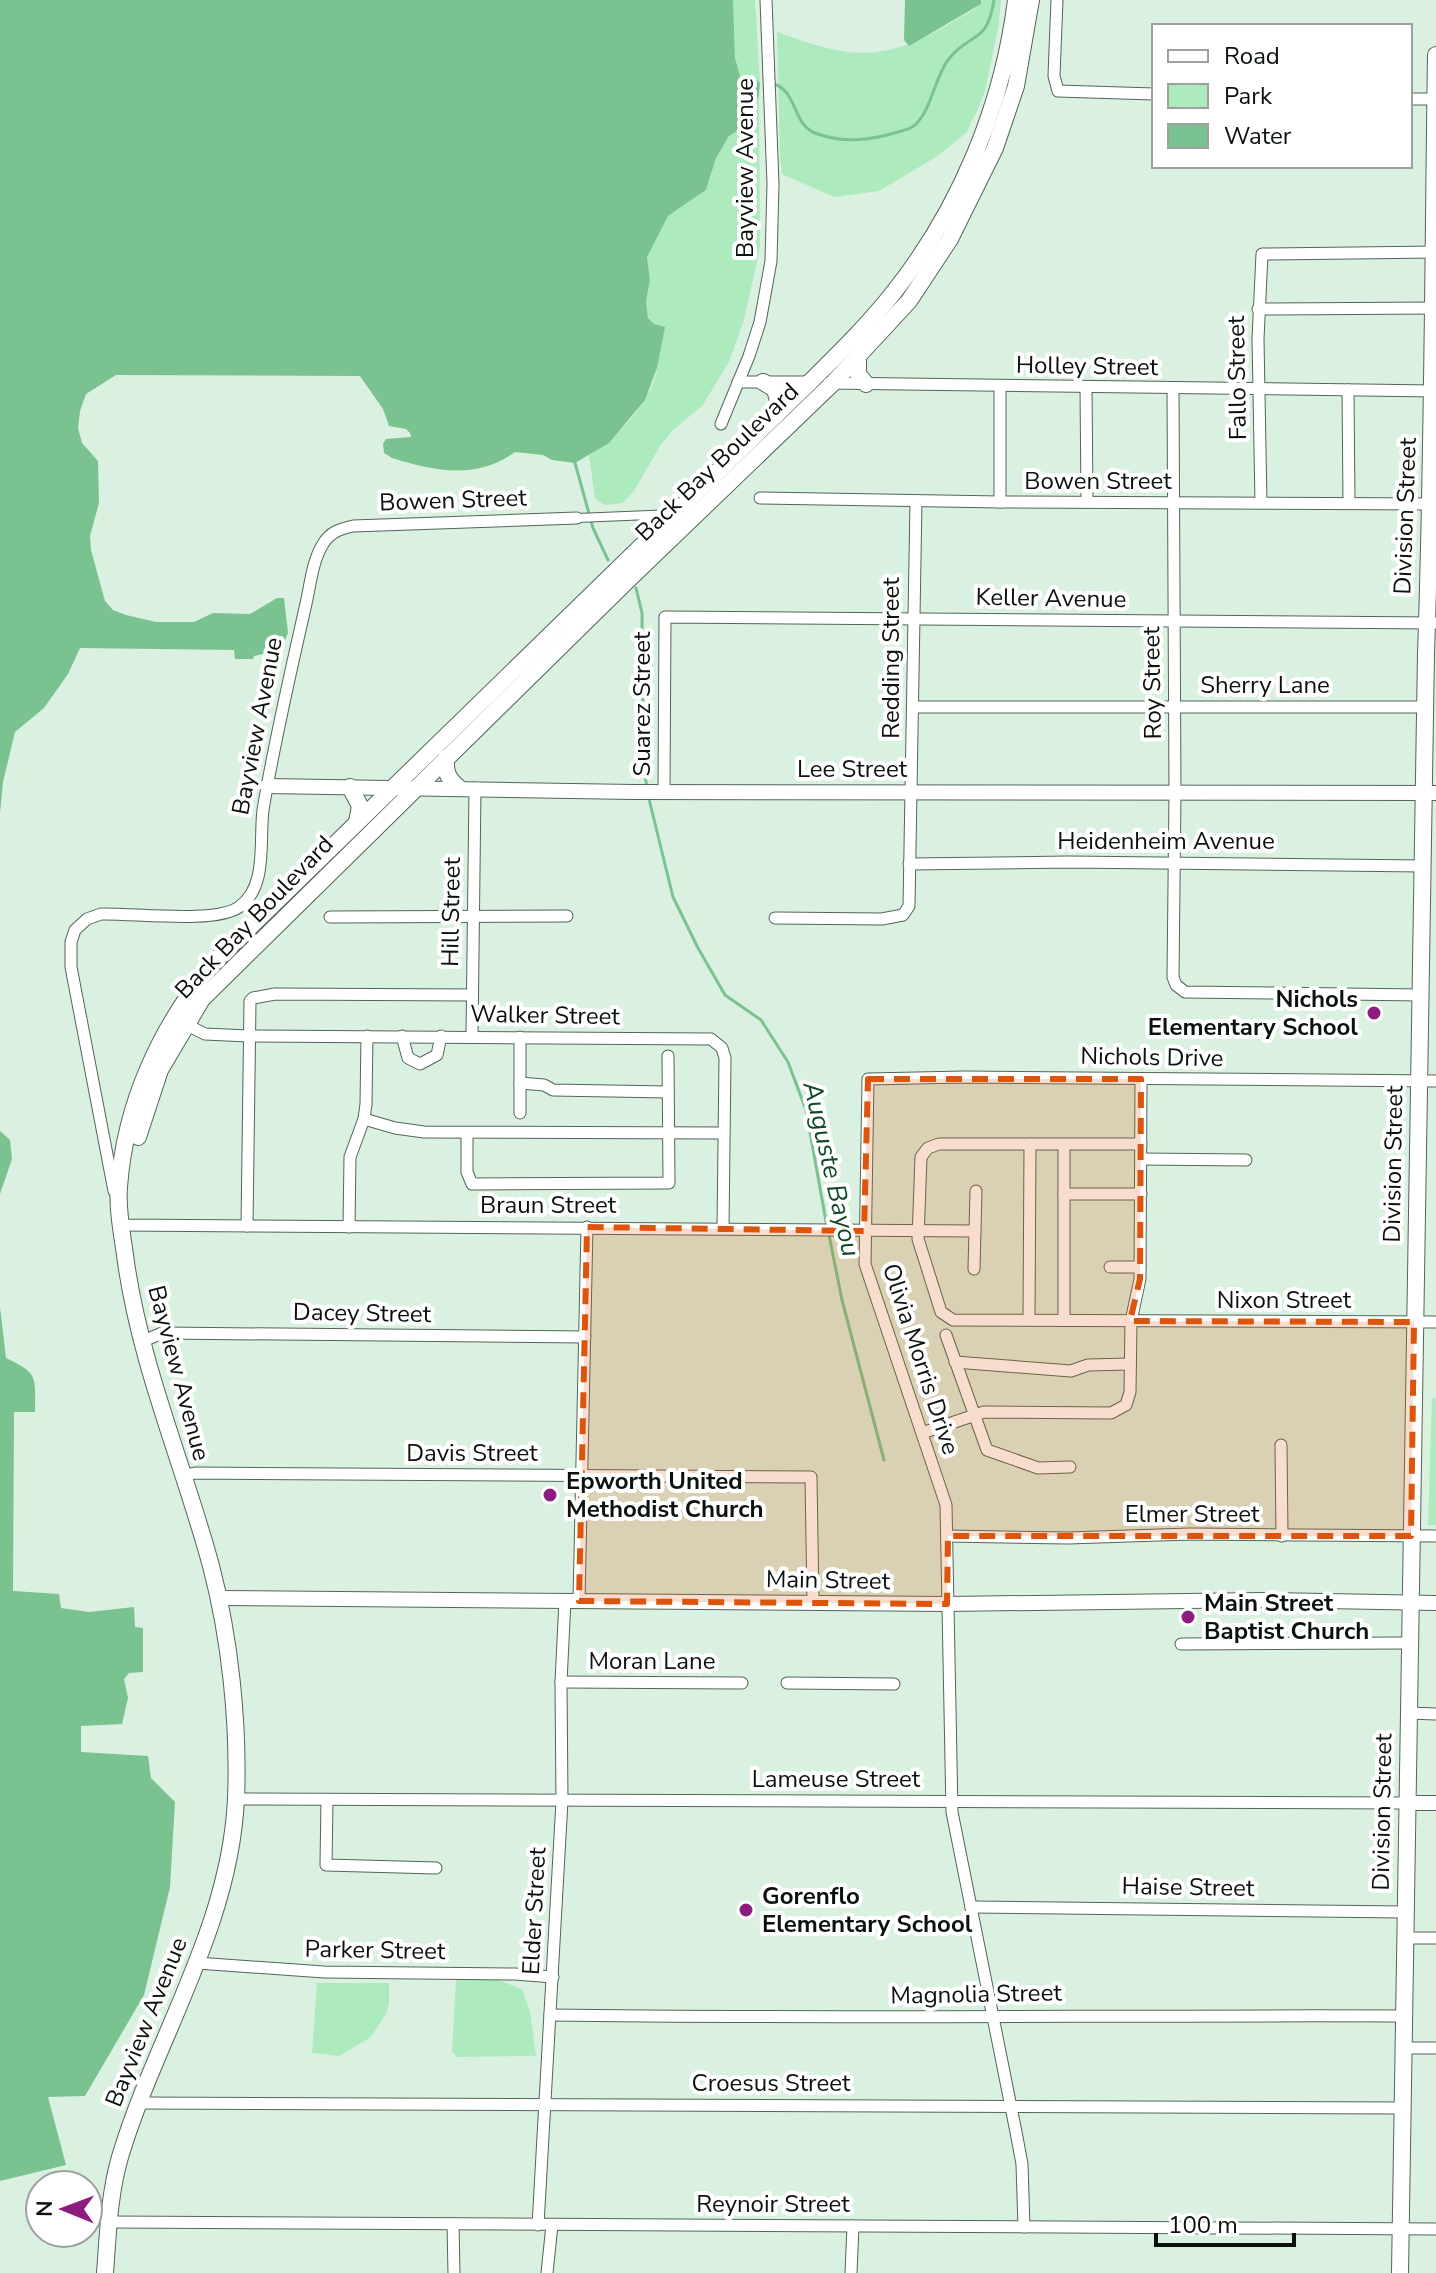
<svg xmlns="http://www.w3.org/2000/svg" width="1436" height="2273" viewBox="0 0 1436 2273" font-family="'Nunito Sans',sans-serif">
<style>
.green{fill:#adebbf}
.water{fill:#7ac391}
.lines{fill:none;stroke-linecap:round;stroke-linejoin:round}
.stream{stroke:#7ac391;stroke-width:3}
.pedestrian-casing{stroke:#536558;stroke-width:10}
.minor-casing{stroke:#536558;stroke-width:13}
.tertiary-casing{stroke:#536558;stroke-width:16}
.secondary-casing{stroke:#536558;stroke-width:18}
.pedestrian{stroke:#fff;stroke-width:8}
.minor{stroke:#fff;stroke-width:11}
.tertiary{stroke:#fff;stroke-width:14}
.secondary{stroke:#fff;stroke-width:16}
.marked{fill:#dd550c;fill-opacity:0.2;stroke:#dd550c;stroke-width:6;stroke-dasharray:16 10;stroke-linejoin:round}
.poi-dot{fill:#8c1c7f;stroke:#fff;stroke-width:3}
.labels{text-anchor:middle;stroke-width:8;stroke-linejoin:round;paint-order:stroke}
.street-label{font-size:24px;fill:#0b120d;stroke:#fff}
.poi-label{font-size:24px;font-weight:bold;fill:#0b120d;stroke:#fff;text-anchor:start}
.water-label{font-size:26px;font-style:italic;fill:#104827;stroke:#fff}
</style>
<rect width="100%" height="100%" fill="#daf0e0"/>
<!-- green -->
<g class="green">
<path d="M733,0H755L760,83L757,80L741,79L735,58Z"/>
<path d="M981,0H1001L999,24L985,91L977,111L966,133L936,157L879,191L834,197L782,174L780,157L777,32C849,58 881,64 949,24C960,17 971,12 981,4Z"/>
<path d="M759,95L760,247L744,320L729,362L702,406L673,430L660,446L634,491L622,503L604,505L595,498L589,455C616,439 653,400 657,368C659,354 655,337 653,324L648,318L646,302L650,280L647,257L656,237L668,216L706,190L716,158L729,136L748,124Z"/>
<path d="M1432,1398H1436V1525H1428Z"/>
<path d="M456,1979L498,1980L522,1989L530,2011L536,2056L457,2057L452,2051Z"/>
<path d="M317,1983H389V2004L386,2014L371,2037L339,2056L312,2053Z"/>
</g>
<!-- water -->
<g class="water">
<path d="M0,0H733L735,58L741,79L757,80L760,83L759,95L748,124L729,136L716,158L706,190L668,216L647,257L650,280L646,302L648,318L654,324L665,327L657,368L645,400L609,443L575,463L552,460L543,455L515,452C476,480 434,471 392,458L384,453L383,444L386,439L411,437L410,433L406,429L389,426L383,409L360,376L116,375L86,394L80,411L78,428L82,443L98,461L99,503L90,536L91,550L105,601L113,610L126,615L156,622H194L213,613L250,614L277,598H284L288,633L281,650L254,656L253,659H235L234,650L80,648L68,674L44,708L15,732L3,782L0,813Z"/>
<path d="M905,0H981V4L909,46L904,40Z"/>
<path d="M0,1131L10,1140L12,1159L0,1194Z"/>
<path d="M0,1307L6,1358C39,1374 35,1376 35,1412H14L13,1591L59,1594L61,1608L89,1612L134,1607L135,1627L143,1628V1672L129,1673L124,1679L128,1698L122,1724L81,1726V1752L148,1756L151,1778L175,1802L170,1887L144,1995L85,2096L48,2097L66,2165L0,2181Z"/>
</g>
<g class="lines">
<!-- stream -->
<g class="stream">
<path d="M774,84C798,92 792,124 815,133C843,144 871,140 898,132C904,130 911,129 915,125C932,109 934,79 948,60C970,31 987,46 994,0"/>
<path d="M575,463L593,528L608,560"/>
<path d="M636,588L642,613L643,765L647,787"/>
<path d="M649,799L673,897L698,948L725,995L761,1020L788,1062L806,1110L827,1227"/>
<path d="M829,1235L842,1300L884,1460"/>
</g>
<defs>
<path id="pedestrian" d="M577,518L674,514"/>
<g id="minor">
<path d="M1057,0L1054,76L1058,91L1154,94"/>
<path d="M1410,99H1436"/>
<path d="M1258,309L1436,308"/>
<path d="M738,382H812"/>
<path d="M829,383L1435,391"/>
<path d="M1086,387L1087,502"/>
<path d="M1173,389L1175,793L1173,977L1176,985L1185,992L1420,995"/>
<path d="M1348,390L1349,503"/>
<path d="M721,424L749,356L760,322L771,261L773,184L766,0"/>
<path d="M760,498L1000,502L1435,504"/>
<path d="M1000,502V387"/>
<path d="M1261,503L1258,339L1262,254L1436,252"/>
<path d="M913,707H1425"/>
<path d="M664,792L665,617L1436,623"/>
<path d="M909,864L1069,862L1422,866"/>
<path d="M330,917L567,916"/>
<path d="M775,918L882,919L903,915L909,906L916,501"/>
<path d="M185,1024L205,1034L248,1036L711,1039L722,1048L725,1058L723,1228"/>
<path d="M402,1036L408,1058L420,1064L437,1055L441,1036"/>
<path d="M472,1036L475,788"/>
<path d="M520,1083L544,1085L553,1090L668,1092"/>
<path d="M520,1113V1037"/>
<path d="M364,1119L395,1128L424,1132L724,1133"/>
<path d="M467,1133V1172L472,1184L669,1183L668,1056"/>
<path d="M1141,1144H939L928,1148L921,1157L918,1239L941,1312L953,1320L1436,1322"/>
<path d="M1141,1159L1246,1160"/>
<path d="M114,1191L71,967V942L75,930L87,919L101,914C135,913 214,924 239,907C268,887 259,841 263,810C274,743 290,675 305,608C310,588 312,561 323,544C330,532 340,529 353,526L577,518"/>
<path d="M1064,1194H1141"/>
<path d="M120,1220L121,1225L975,1231"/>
<path d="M247,1226L250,1001L253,998L275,994L472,995"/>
<path d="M349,1227L350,1157L364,1119L366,1104L367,1036"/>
<path d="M1110,1267H1140"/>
<path d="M974,1269L976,1191"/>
<path d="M1029,1319L1030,1144"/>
<path d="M1064,1320V1144"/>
<path d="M946,1335L987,1450L1038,1468L1070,1467"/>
<path d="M141,1342L162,1333L585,1337"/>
<path d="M955,1362L1071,1371L1088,1365L1130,1364"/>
<path d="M922,1433L984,1412L1111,1413L1126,1405L1130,1392L1131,1321L1140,1279L1141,1079"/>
<path d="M1281,1445L1282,1536"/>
<path d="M182,1476L195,1473L811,1477L813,1601"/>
<path d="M948,1536L1068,1538L1190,1534L1436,1536"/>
<path d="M579,1601L587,1227"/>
<path d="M1181,1644L1409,1643"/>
<path d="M561,1682L742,1683"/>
<path d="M787,1683L894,1684"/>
<path d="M1408,1713L1436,1714"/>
<path d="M236,1799L1407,1803"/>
<path d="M327,1800L326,1865L436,1868"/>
<path d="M971,1907L1404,1912"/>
<path d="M1404,1938H1436"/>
<path d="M197,1963L324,1972L515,1974L553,1977"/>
<path d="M550,2015C835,2019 1118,2015 1403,2016"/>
<path d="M1403,2048H1436"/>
<path d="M140,2103L1402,2108"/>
<path d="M109,2222L1436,2229"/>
<path d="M453,2224L454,2273"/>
<path d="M538,2225L562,1801L561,1682L565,1600"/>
<path d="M1024,2227L1022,2164L1016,2132L952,1812L946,1505L865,1264L868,1079L965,1077L1436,1081"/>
<path d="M547,2273L552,2225"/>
<path d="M851,2273L853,2226"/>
</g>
<g id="tertiary">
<path d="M267,786L634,792L1436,793"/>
<path d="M219,1598L947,1604L1263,1600L1436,1603"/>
<path d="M1407,1803H1436"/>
</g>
<g id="secondary">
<path d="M858,358V374L866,384"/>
<path d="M763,382L775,389L778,401L776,415"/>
<path d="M446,758C445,772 448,779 459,788"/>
<path d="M350,787L360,806L357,822"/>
<path d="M138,1137L160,1070L202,999L627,581L833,383L909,301L950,239L995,148L1016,86L1031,0"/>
<path d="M105,2273C108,2234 109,2195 120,2157C156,2037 230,1928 236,1799C239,1724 230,1638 211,1566C183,1462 139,1363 125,1255C122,1233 117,1209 119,1187C125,1103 161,1026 214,962L810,382C839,353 869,324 894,292C960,209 1003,105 1016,0"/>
<path d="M1400,2273L1426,653C1433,454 1433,254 1436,55"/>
</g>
</defs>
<!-- pedestrian casing -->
<use href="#pedestrian" class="pedestrian-casing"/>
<!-- minor casing -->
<use href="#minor" class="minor-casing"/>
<!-- tertiary casing -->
<use href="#tertiary" class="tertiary-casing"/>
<!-- secondary casing -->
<use href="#secondary" class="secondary-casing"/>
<!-- pedestrian -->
<use href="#pedestrian" class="pedestrian"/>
<!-- minor -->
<use href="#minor" class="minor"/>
<!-- tertiary -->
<use href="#tertiary" class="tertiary"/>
<!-- secondary -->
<use href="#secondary" class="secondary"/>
</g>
<!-- marked area -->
<path class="marked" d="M868,1079H1141L1140,1279L1130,1321L1414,1322L1411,1536H948L947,1604L579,1601L587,1227L864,1231Z"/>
<!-- markers -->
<g class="poi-dot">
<circle cx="1374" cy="1013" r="8"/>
<circle cx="550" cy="1495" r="8"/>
<circle cx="1188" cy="1617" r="8"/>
<circle cx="746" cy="1910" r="8"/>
</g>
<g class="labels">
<!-- street labels -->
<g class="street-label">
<text transform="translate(745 168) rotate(-90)" y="8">Bayview Avenue</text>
<text transform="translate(1087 366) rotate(1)" y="8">Holley Street</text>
<text transform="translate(1237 378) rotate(-91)" y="8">Fallo Street</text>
<text transform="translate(717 462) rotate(-44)" y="8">Back Bay Boulevard</text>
<text x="1098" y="489">Bowen Street</text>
<text transform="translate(453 500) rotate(-2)" y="8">Bowen Street</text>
<text transform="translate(1405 516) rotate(-88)" y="8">Division Street</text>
<text transform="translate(1051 598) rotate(1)" y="8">Keller Avenue</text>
<text transform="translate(891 658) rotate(-90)" y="8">Redding Street</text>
<text transform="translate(1152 683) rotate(-91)" y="8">Roy Street</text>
<text x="1265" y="693">Sherry Lane</text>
<text transform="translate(642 704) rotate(-90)" y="8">Suarez Street</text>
<text transform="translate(257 726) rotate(-79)" y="8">Bayview Avenue</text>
<text x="852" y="777">Lee Street</text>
<text x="1166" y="849">Heidenheim Avenue</text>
<text transform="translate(451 912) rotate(-89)" y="8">Hill Street</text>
<text transform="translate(254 917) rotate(-46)" y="8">Back Bay Boulevard</text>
<text transform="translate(545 1015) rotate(1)" y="8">Walker Street</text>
<text transform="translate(1152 1057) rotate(1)" y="8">Nichols Drive</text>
<text transform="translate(1393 1164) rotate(-89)" y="8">Division Street</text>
<text x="548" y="1213">Braun Street</text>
<text x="1284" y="1308">Nixon Street</text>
<text transform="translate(362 1313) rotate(1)" y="8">Dacey Street</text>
<text transform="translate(921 1359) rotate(72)" y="8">Olivia Morris Drive</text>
<text transform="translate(179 1373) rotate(75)" y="8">Bayview Avenue</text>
<text x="472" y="1461">Davis Street</text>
<text x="1192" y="1522">Elmer Street</text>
<text transform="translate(828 1580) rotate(1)" y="8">Main Street</text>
<text x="652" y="1669">Moran Lane</text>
<text x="836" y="1787">Lameuse Street</text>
<text transform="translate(1382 1812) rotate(-89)" y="8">Division Street</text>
<text transform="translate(1188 1887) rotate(1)" y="8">Haise Street</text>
<text transform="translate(534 1911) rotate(-87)" y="8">Elder Street</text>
<text transform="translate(375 1950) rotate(1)" y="8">Parker Street</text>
<text transform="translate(976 1994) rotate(-1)" y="8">Magnolia Street</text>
<text transform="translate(146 2022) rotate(-68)" y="8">Bayview Avenue</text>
<text x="771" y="2091">Croesus Street</text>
<text x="773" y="2212">Reynoir Street</text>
</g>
<!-- poi labels -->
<g class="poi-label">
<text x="1358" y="1007" text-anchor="end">Nichols<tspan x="1358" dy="28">Elementary School</tspan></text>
<text x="566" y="1489">Epworth United<tspan x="566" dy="28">Methodist Church</tspan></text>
<text x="1204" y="1611">Main Street<tspan x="1204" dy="28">Baptist Church</tspan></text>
<text x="762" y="1904">Gorenflo<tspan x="762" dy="28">Elementary School</tspan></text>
</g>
<!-- water labels -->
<g class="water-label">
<text transform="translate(832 1169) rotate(77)" y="9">Auguste Bayou</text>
</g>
</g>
<!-- legend -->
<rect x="1152" y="24" width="260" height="144" fill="#ffffff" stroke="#9da09e" stroke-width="2"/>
<rect x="1168" y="50" width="40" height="12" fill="#ffffff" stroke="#9da09e" stroke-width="2"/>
<text x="1224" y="64" font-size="24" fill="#0b120d">Road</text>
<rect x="1168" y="84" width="40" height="24" fill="#adebbf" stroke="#9da09e" stroke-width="2"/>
<text x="1224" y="104" font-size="24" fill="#0b120d">Park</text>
<rect x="1168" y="124" width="40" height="24" fill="#7ac391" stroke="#9da09e" stroke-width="2"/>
<text x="1224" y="144" font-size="24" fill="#0b120d">Water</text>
<!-- north arrow -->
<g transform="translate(64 2209) rotate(271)"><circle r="38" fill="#ffffff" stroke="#9da09e" stroke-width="2"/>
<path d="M0-6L14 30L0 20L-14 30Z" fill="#8c1c7f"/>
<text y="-12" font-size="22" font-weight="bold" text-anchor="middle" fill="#0b120d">N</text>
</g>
<!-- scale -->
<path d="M1156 2233v12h138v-12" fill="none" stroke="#0b120d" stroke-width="4"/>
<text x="1168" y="2233" font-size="24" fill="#0b120d" stroke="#ffffff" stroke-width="6" paint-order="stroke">100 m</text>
</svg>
